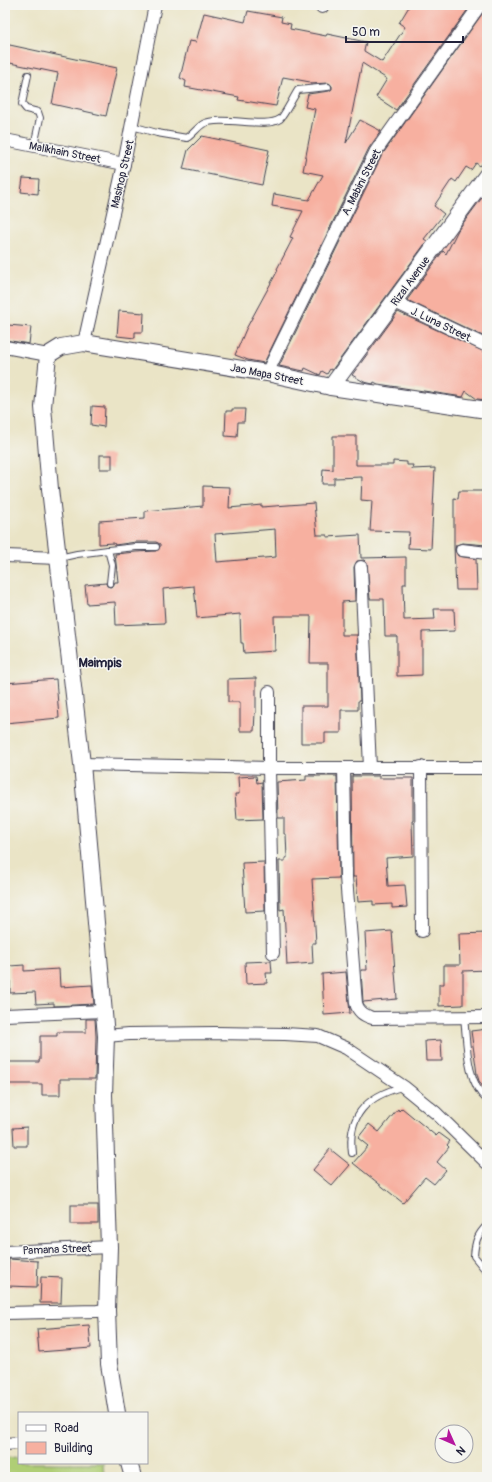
<svg xmlns="http://www.w3.org/2000/svg" width="492" height="1482" viewBox="0 0 492 1482" font-family="Pangolin,sans-serif">
<style>
.green{fill:#afce75;stroke:#687858}
.building{fill:#f7b0a0;fill-rule:evenodd}
.lines{fill:none;stroke-linecap:round;stroke-linejoin:round}
.service-casing{stroke:#403f50;stroke-width:8}
.minor-casing{stroke:#403f50;stroke-width:14}
.tertiary-casing{stroke:#403f50;stroke-width:18}
.service{stroke:#fff;stroke-width:6}
.minor{stroke:#fff;stroke-width:12}
.tertiary{stroke:#fff;stroke-width:16}
.labels{text-anchor:middle;stroke-width:3;stroke-linejoin:round;paint-order:stroke}
.street-label{font-size:11px;fill:#22223b;stroke:#f6f6f2}
.quarter-label{font-size:13px;font-weight:bold;fill:#22223b;stroke:#f6f6f2}
</style>
<rect width="100%" height="100%" fill="#f6f6f2"/>
<filter id="ink" filterUnits="userSpaceOnUse"><feTurbulence type="fractalNoise" baseFrequency=".025" numOctaves="2"/><feDisplacementMap in="SourceGraphic" scale="8" xChannelSelector="R" yChannelSelector="G"/><feConvolveMatrix kernelMatrix="1 2 1 2 8 2 1 2 1" color-interpolation-filters="sRGB"/></filter>
<filter id="wash" filterUnits="userSpaceOnUse"><feTurbulence type="fractalNoise" baseFrequency=".012" numOctaves="4" result="noise"/><feDisplacementMap in="SourceGraphic" scale="16" xChannelSelector="R" yChannelSelector="G"/><feGaussianBlur stdDeviation="0.9" result="paint"/><feColorMatrix in="noise" values="0 0 0 0 0 0 0 0 0 0 0 0 0 0 0 0 0 1.4 0 .05"/><feComposite in="paint" operator="in"/></filter>
<g filter="url(#wash)">
<rect width="100%" height="100%" fill="#eae4c6"/>
<!-- green -->
<path class="green" d="M19,1457V1463H103L104,1477H5V1458Z"/>
<g id="blocks">
<!-- building -->
<g class="building">
<path d="M410,5H471L396,110L376,97L387,79L362,63L346,143L360,120L381,131L369,148L264,363L248,360L235,355L246,329L278,270L277,269L293,238L290,237L303,211L272,206L274,194L309,200L323,175L303,171L315,109L305,107L308,94L329,91L332,89V86L329,83L310,84V82L283,77L276,106L238,100L239,97L185,87L186,81L180,78L189,41L196,42L204,13L245,22L248,11L282,17L281,22L291,24L290,29L326,36L327,34L366,42L364,51L382,62L405,27L399,23Z"/>
<path d="M487,7V158L480,166L476,163L471,170L466,167L456,182L452,179L434,206L444,214L424,239L427,241L332,370L330,369L327,374L322,371L320,375L305,368L304,371L279,366L382,155Z"/>
<path d="M5,44L117,68L106,116L52,104L58,73L5,62Z"/>
<path d="M202,136L269,150L262,185L183,169L188,150Z"/>
<path d="M23,178L39,179L38,194L21,192Z"/>
<path d="M487,191V338L407,300L443,251L446,254L458,230Z"/>
<path d="M119,311L144,313L143,332H135V338L117,336Z"/>
<path d="M398,312L487,353V400L477,399L466,391L463,397L378,384L374,382L373,384L364,382L352,375Z"/>
<path d="M8,325L31,327L29,344L5,340Z"/>
<path d="M92,406L105,407L104,427L91,425Z"/>
<path d="M232,409H245L244,422H238L237,437L225,436L226,411H232Z"/>
<path d="M333,436H356V465H393V461L407,462V465H413L412,469L435,468L431,549L408,548L409,532L370,531L372,501L361,500L362,477L334,478V484H322L323,469L333,470Z"/>
<rect x="100" y="455" width="12" height="14"/>
<path d="M203,486L230,487L229,508L262,505V507L314,503L317,535H327V537L360,535L361,558L406,557V584H403L404,620L435,619L434,609H454L455,631L422,632V675L397,676V636H385L384,599H370L367,563L364,560L357,561L354,567L355,601L342,602V635H357L360,701H358V710H341V733H325V743H301V706H328V663H310L311,616H274L275,651L244,653L243,643H241L240,614L197,618L194,586L163,589L165,623L116,625L115,602L87,604L85,585L106,583L107,586L110,587L113,586L115,582H118L115,554L136,552L156,551L160,547V544L156,542H136L115,545L114,543L99,544V521L145,518V511L203,506ZM275,529L276,557L217,562L215,534Z"/>
<path d="M459,491H487V545L462,543L456,545L455,550L458,556L476,559L477,590H456L454,547V498L458,499Z"/>
<path d="M256,678V713H255L254,731H240V702H228V679Z"/>
<path d="M56,679L59,718L5,723V683Z"/>
<path d="M256,776L257,783L262,782L263,819L237,820L235,794H239L238,777Z"/>
<path d="M306,776H337L339,878L312,879L316,943H312L313,963L287,965L284,909L280,910L279,861H285V858H287L286,834H284V818H278L277,782L306,780Z"/>
<path d="M352,776H379V778H413V821H412L413,856L386,858L388,886L405,885L407,907L392,908V904L373,905V901L358,902L356,877H353Z"/>
<path d="M264,862L265,911L245,912L242,863Z"/>
<path d="M392,931L397,999L363,1002L361,970H367L365,933Z"/>
<path d="M487,933V970L463,971V1005L439,1006V984H444V965H460L459,934Z"/>
<path d="M271,961L272,973H266L267,983L246,984L245,962Z"/>
<path d="M24,965V971L59,969L60,987L92,985L94,1004L54,1006V1003L36,1004L35,992L10,993V966Z"/>
<path d="M346,972L350,1013L324,1015L322,974Z"/>
<path d="M86,1019H95L96,1036L95,1079H60V1095H42V1084H5V1062H39V1060H40V1036H57V1032H86Z"/>
<path d="M487,1029V1093L479,1081L477,1074L471,1031Z"/>
<path d="M441,1040L442,1061H426L425,1041Z"/>
<path d="M402,1108L436,1136L439,1133L450,1141L447,1145L449,1147L437,1162L446,1170L434,1184L425,1177L403,1203L353,1163L368,1146L358,1138L369,1124L379,1132L398,1109L399,1111Z"/>
<path d="M27,1127V1146H14L13,1128Z"/>
<path d="M330,1149L350,1165L332,1186L313,1170Z"/>
<rect x="71" y="1205" width="27" height="19"/>
<path d="M9,1259L38,1261L37,1287L8,1286Z"/>
<path d="M41,1277L62,1278L61,1303H40Z"/>
<path d="M89,1325L91,1348L39,1352L37,1329Z"/>
</g>
</g>
</g>
<g filter="url(#ink)">
<use href="#blocks" fill-opacity="0" stroke="#403f50" stroke-width="1"/>
<g class="lines">
<defs>
<g id="service">
<path d="M28,75L22,104L26,109L38,112L40,118L34,146"/>
<path d="M132,126L157,133L187,138C192,135 199,126 203,124C221,115 266,129 280,119C284,116 294,96 298,90L328,87"/>
<path d="M108,550L136,547H156"/>
<path d="M59,558L77,554L108,550L112,565L110,583"/>
<path d="M464,1017C467,1043 466,1082 487,1100"/>
<path d="M352,1153C347,1115 367,1096 402,1087"/>
<path d="M487,1225C477,1235 475,1242 474,1256L487,1272"/>
</g>
<g id="minor">
<path d="M322,7V5"/>
<path d="M5,140L124,164"/>
<path d="M395,302L487,346"/>
<path d="M84,343L124,164L155,5"/>
<path d="M5,347L48,355"/>
<path d="M267,373L376,151L480,5"/>
<path d="M462,550L487,553"/>
<path d="M5,556L59,558"/>
<path d="M361,567L370,768"/>
<path d="M269,692V768L273,953"/>
<path d="M82,764L269,768H487"/>
<path d="M421,767L422,931"/>
<path d="M344,768L346,877L356,1003C358,1012 364,1015 372,1018L487,1017"/>
<path d="M5,1015L104,1011"/>
<path d="M106,1036L129,1034L215,1033L285,1034L318,1036L346,1048L404,1087L436,1113L487,1163"/>
<path d="M5,1252L109,1247"/>
<path d="M5,1313L97,1311L107,1310"/>
<path d="M5,1444L19,1443"/>
</g>
<g id="tertiary">
<path d="M331,387L487,175"/>
<path d="M117,1413L109,1364L107,1310L109,1247L104,1095L106,1036L82,764L50,489L43,407L48,355L61,347L84,343L267,373L331,387L487,410"/>
<path d="M129,1463L133,1477"/>
</g>
</defs>
<!-- service casing -->
<use href="#service" class="service-casing"/>
<!-- minor casing -->
<use href="#minor" class="minor-casing"/>
<!-- tertiary casing -->
<use href="#tertiary" class="tertiary-casing"/>
<!-- service -->
<use href="#service" class="service"/>
<!-- minor -->
<use href="#minor" class="minor"/>
<!-- tertiary -->
<use href="#tertiary" class="tertiary"/>
</g>
</g>
<g class="labels">
<!-- street labels -->
<g class="street-label">
<text transform="translate(65 152) rotate(11)" y="4">Malikhain Street</text>
<text transform="translate(122 174) rotate(-77)" y="4">Masinop Street</text>
<text transform="translate(361 182) rotate(-63)" y="4">A. Mabini Street</text>
<text transform="translate(410 281) rotate(-54)" y="4">Rizal Avenue</text>
<text transform="translate(441 324) rotate(26)" y="4">J. Luna Street</text>
<text transform="translate(267 374) rotate(11)" y="4">Jao Mapa Street</text>
<text transform="translate(57 1249) rotate(-2)" y="4">Pamana Street</text>
</g>
<!-- quarter labels -->
<g class="quarter-label">
<text x="100" y="667">Maimpis</text>
</g>
</g>
<!-- margin -->
<rect width="492" height="1482" fill="none" stroke="#f6f6f2" stroke-width="20"/>
<!-- legend -->
<rect x="18" y="1412" width="130" height="52" fill="#f6f6f2" stroke="#a1a1a9"/>
<rect x="26" y="1425" width="20" height="6" fill="#ffffff" stroke="#a1a1a9"/>
<text x="54" y="1432" font-size="12" fill="#22223b">Road</text>
<rect x="26" y="1442" width="20" height="12" fill="#f7b0a0" stroke="#a1a1a9"/>
<text x="54" y="1452" font-size="12" fill="#22223b">Building</text>
<!-- north arrow -->
<g transform="translate(454 1444) rotate(135)"><circle r="19" fill="#f6f6f2" stroke="#a1a1a9"/>
<path d="M0-3L7 15L0 10L-7 15Z" fill="#b5179e"/>
<text y="-6" font-size="11" font-weight="bold" text-anchor="middle" fill="#22223b">N</text>
</g>
<!-- scale -->
<path d="M346 36v6h117v-6" fill="none" stroke="#22223b" stroke-width="2"/>
<text x="352" y="36" font-size="12" fill="#22223b" stroke="#f6f6f2" stroke-width="3" paint-order="stroke">50 m</text>
</svg>
